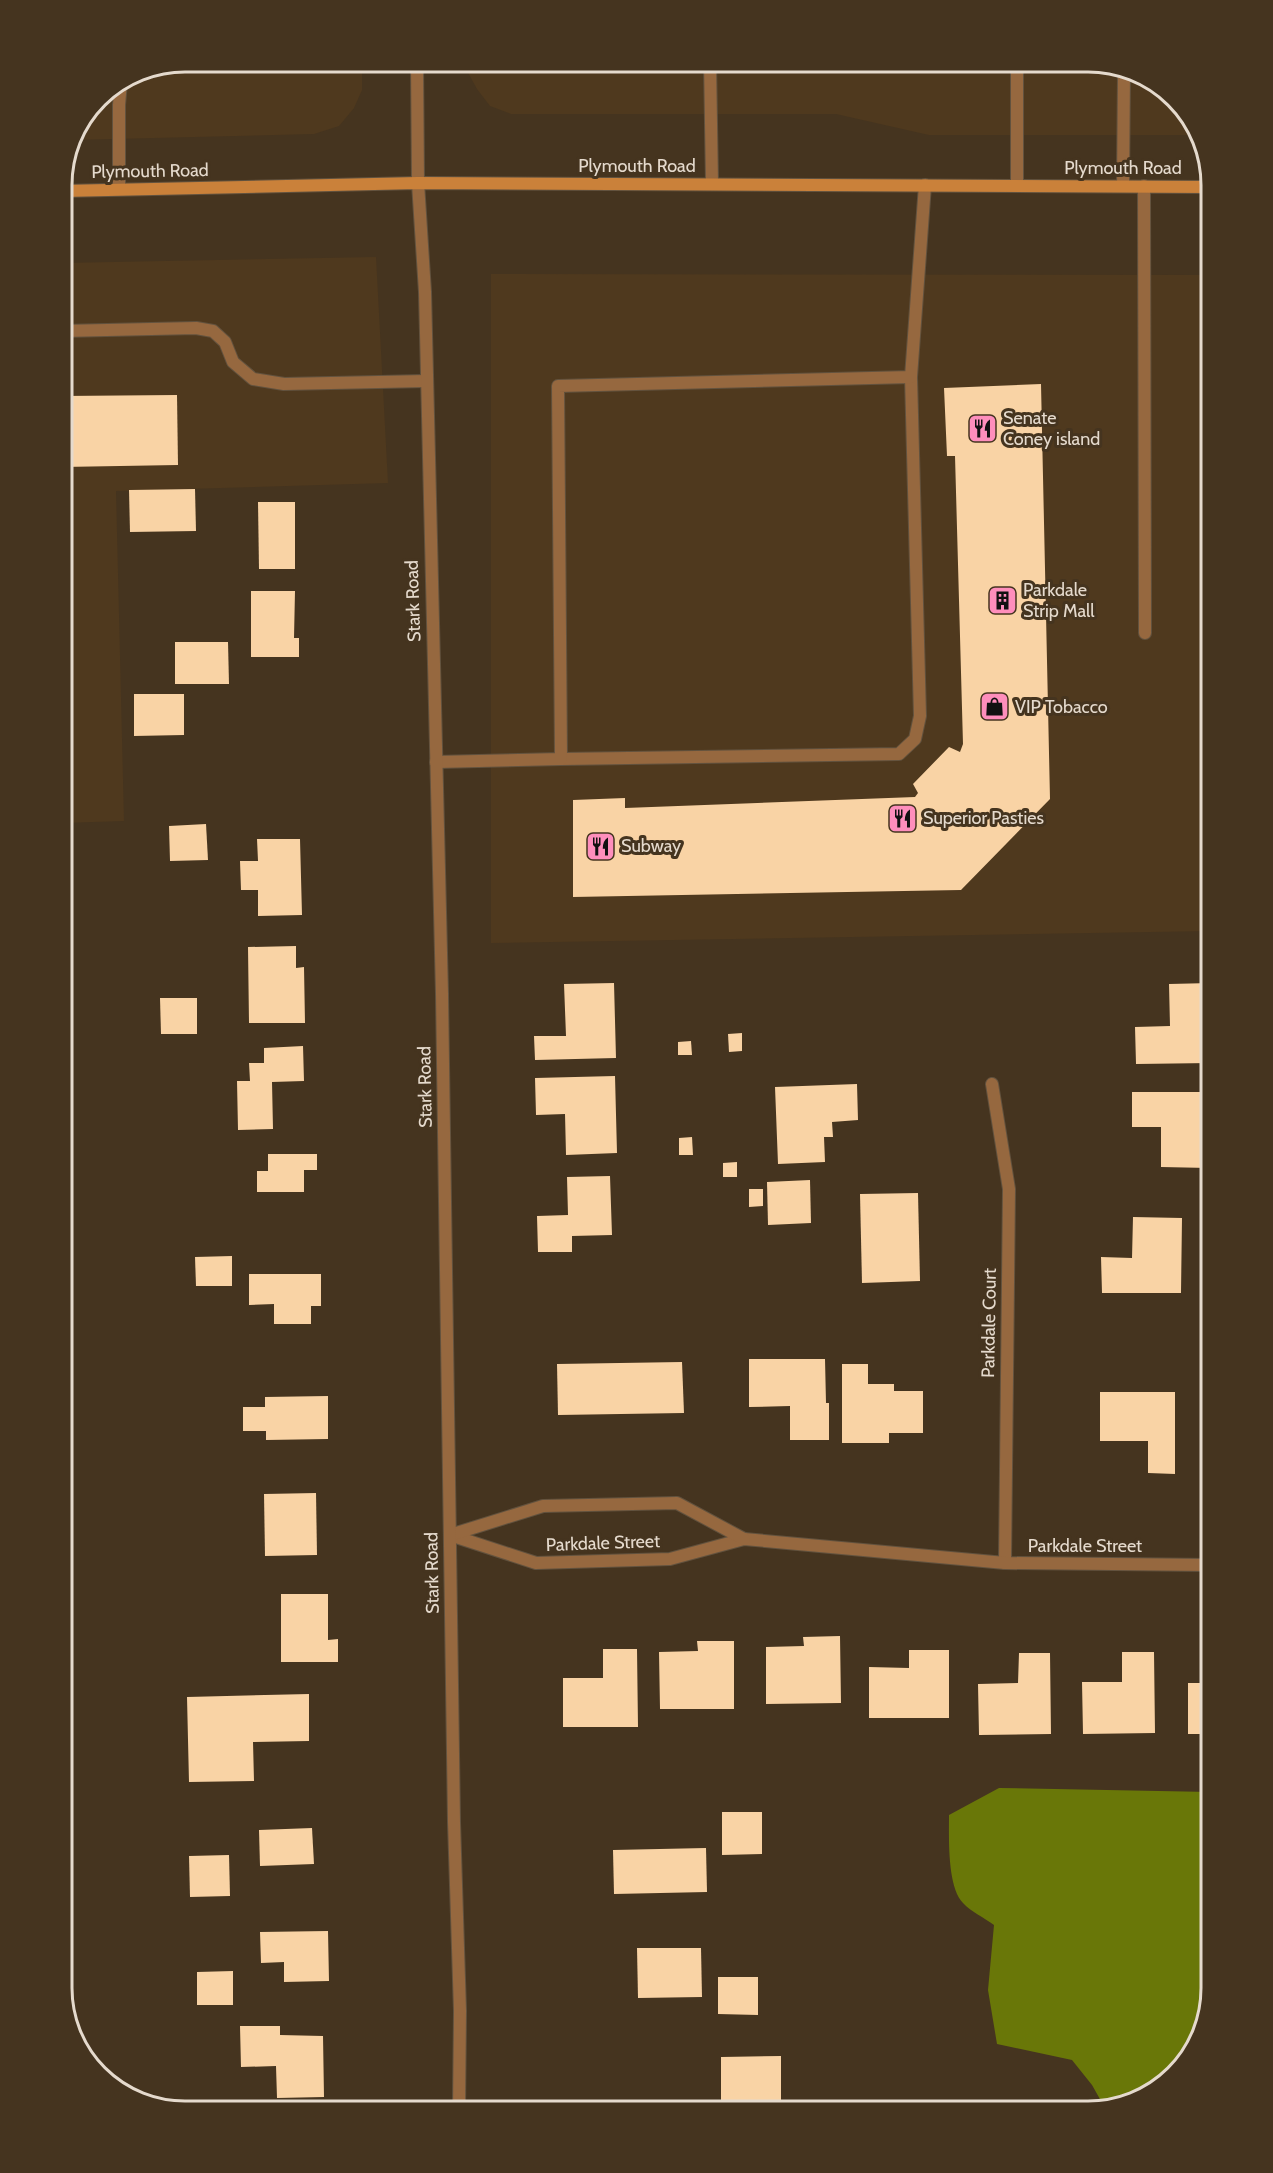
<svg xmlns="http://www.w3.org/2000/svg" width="1273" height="2173" viewBox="0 0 1273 2173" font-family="Cabin,sans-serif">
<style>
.built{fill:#4f391e}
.forest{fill:#697708}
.building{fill:#f9d3a5}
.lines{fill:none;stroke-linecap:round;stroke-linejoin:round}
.service-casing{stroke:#62523e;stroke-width:14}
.minor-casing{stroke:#62523e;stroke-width:14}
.tertiary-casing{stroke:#62523e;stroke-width:14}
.secondary-casing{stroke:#62523e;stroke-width:14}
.service{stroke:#96683f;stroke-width:12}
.minor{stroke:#96683f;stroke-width:12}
.tertiary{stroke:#96683f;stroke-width:12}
.secondary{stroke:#ca813a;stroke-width:12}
.labels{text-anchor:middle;stroke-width:6;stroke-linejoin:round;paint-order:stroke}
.street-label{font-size:18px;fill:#e5dacd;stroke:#45341f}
.poi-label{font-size:18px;fill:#e5dacd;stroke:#45341f;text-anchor:start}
.rim{fill:none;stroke:#e5dacd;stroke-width:3}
</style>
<rect width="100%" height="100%" fill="#45341f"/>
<!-- built -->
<g class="built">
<path d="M185,62H362V90L354,108L339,126L314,134L72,140L74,131L98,97L138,71Z"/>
<path d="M465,62H1097L1157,82L1199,131L1200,135H929L836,114H511L490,106L477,89L466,69Z"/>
<path d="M376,257L388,483L116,491L124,821L62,823V263Z"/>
<path d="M491,274L1211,275V931L491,943Z"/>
</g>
<!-- forest -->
<path class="forest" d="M999,1788L1211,1792V1988L1191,2056L1142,2099L1105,2108L1092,2085L1072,2060L997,2044L988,1990L994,1925C985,1918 971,1912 963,1903C947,1887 949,1837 949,1815Z"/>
<!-- building -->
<g class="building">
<path d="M1041,384L1050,799L961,890L573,897V800L625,798V808L915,797L918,793L913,784L949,747L960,752L963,744L955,456H947L944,388Z"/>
<path d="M177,395L178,465L62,467V396Z"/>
<path d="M195,489L196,531L130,532L129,490Z"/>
<path d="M258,502H295V569H259Z"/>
<path d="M251,591H295L294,638H299V657H251Z"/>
<path d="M175,642H228L229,684H175Z"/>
<path d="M134,694H184V735L134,736Z"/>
<path d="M206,824L208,860L170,861L169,826Z"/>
<path d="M257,839H300L302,915L258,916V890H241L240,861H258Z"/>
<path d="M296,946V968L304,967L305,1023H249L248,947Z"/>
<path d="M614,983L616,1058L535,1060L534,1036H566L564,984Z"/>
<path d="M1211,983V1063L1136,1064L1135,1027L1170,1026L1169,984Z"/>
<path d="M160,998H197V1034H161Z"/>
<path d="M742,1033V1051L729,1052L728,1034Z"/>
<path d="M691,1041L692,1055H678V1042Z"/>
<path d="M303,1046L304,1081L272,1082L273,1129L238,1130L237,1081H250L249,1063H264V1048Z"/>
<path d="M615,1076L617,1153L566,1155L565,1114L536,1115L535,1078Z"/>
<path d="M857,1084L858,1120L832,1122L833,1137H824L825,1162L778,1164L775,1087Z"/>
<path d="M1132,1092H1210L1209,1168L1161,1167V1127H1132Z"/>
<path d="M692,1137L693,1155H679V1138Z"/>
<path d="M268,1154H317V1170H304V1192H257V1171H268Z"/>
<path d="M737,1162V1177H723V1163Z"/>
<path d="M610,1176L612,1235L572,1236V1252H538L537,1216L568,1215L567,1177Z"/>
<path d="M810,1180L811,1223L768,1225L767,1182Z"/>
<path d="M749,1189H763V1206L749,1207Z"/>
<path d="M918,1193L920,1281L862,1283L860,1194Z"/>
<path d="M1133,1217L1182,1218L1181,1293H1102L1101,1257L1132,1258Z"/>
<path d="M232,1256V1286H196L195,1257Z"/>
<path d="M249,1274H321V1306H311V1324H274V1304L249,1305Z"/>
<path d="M749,1359H825L826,1403H829V1440H790V1406L749,1407Z"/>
<path d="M682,1362L684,1413L558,1415L557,1364Z"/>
<path d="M842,1364H868V1384H894V1391H923V1433H889V1443H842Z"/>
<path d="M1100,1392H1175V1474L1148,1473V1441H1100Z"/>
<rect x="1207" y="1395" width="4" height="48"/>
<path d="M328,1396V1439L266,1440V1431H243V1407H265V1397Z"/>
<path d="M316,1493L317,1555L265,1556L264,1494Z"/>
<path d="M281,1594H328V1640L338,1639V1662H281Z"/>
<path d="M840,1636L841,1703L766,1704V1647L804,1646L803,1637Z"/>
<path d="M697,1641H734V1709H660L659,1652L698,1651Z"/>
<path d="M603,1649H637L638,1727H563V1678H603Z"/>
<path d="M909,1650H949V1718H869V1667L909,1668Z"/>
<path d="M1122,1652H1154L1155,1733L1083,1734L1082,1682H1122Z"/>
<path d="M1019,1653H1050L1051,1734L979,1735L978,1684L1018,1683Z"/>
<rect x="1188" y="1683" width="23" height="51"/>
<path d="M309,1694V1741L253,1742L254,1781L189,1782L187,1697Z"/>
<path d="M722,1812H762V1854L722,1855Z"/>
<path d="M312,1828L314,1864L260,1866L259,1830Z"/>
<path d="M706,1848L707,1892L614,1894L613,1850Z"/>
<path d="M229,1855L230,1896L190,1897L189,1856Z"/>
<path d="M328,1931L329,1981L284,1982V1962L261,1963L260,1932Z"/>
<path d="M637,1948H701L702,1997L638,1998Z"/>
<path d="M233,1971V2005H197V1972Z"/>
<path d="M718,1977H758V2015L718,2014Z"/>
<path d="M240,2026H280V2035L323,2036L324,2097L277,2098L276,2066L241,2067Z"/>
<path d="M781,2056V2110L721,2111V2057Z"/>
</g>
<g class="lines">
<defs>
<g id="service">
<path d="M710,62L712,184"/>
<path d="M1017,62V186"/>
<path d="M1123,186L1124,71"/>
<path d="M1144,186L1145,633"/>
<path d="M119,189V105L121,82"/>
<path d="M62,331L196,328L213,331L225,342L233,362L253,379L284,384L426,381"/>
<path d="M561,759L899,754L915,739L920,716L911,377"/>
<path d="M436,762L561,759L558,386L911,377L925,185"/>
</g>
<g id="minor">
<path d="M992,1084L1009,1189L1005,1563"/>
<path d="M450,1535L536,1563L670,1559L744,1539L1005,1563L1211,1565"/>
<path d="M450,1535L543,1506L677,1503L744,1539"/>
</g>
<path id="tertiary" d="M417,62L418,183L425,292L442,994L454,1822L460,2011L459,2111"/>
<path id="secondary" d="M62,191L418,183L1211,187"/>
</defs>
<!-- service casing -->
<use href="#service" class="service-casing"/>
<!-- minor casing -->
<use href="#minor" class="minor-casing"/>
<!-- tertiary casing -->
<use href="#tertiary" class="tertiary-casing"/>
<!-- secondary casing -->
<use href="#secondary" class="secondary-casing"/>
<!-- service -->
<use href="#service" class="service"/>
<!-- minor -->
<use href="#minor" class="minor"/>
<!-- tertiary -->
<use href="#tertiary" class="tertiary"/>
<!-- secondary -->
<use href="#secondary" class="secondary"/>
</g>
<!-- icons -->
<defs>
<symbol id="restaurant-square" viewBox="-11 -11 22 22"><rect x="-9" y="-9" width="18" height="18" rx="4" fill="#fe8ebc" stroke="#45341f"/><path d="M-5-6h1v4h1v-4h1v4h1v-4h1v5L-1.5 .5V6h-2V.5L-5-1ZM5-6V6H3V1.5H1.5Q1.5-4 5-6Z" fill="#111"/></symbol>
<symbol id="building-square" viewBox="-11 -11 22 22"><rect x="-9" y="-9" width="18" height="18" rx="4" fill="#fe8ebc" stroke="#45341f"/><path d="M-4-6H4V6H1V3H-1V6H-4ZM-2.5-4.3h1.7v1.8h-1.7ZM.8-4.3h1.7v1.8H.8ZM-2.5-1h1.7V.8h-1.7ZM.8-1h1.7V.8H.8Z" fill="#111"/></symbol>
<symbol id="shop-square" viewBox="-11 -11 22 22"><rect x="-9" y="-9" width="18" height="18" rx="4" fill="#fe8ebc" stroke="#45341f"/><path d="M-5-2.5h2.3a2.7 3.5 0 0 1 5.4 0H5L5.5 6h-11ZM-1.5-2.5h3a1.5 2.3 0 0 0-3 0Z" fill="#111"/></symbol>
</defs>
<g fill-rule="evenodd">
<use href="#restaurant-square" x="966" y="412" width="33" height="33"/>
<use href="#building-square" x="986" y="584" width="33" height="33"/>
<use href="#shop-square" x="978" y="690" width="33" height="33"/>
<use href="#restaurant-square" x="886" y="802" width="33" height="33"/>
<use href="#restaurant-square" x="584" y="830" width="33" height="33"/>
</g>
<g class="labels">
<!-- street labels -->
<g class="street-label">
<text x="637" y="172">Plymouth Road</text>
<text x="1123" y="174">Plymouth Road</text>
<text transform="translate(150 171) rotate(-1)" y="6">Plymouth Road</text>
<text transform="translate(413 601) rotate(-92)" y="6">Stark Road</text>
<text transform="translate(425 1087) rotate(-91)" y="6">Stark Road</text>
<text transform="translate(989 1323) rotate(-89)" y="6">Parkdale Court</text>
<text transform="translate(603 1543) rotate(-2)" y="6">Parkdale Street</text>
<text x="1085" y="1552">Parkdale Street</text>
<text transform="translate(432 1573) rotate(-91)" y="6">Stark Road</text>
</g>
<!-- poi labels -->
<g class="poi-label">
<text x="1003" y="424">Senate<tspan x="1003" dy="21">Coney island</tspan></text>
<text x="1023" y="596">Parkdale<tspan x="1023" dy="21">Strip Mall</tspan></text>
<text x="1015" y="713">VIP Tobacco</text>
<text x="923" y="824">Superior Pasties</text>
<text x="621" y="852">Subway</text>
</g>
</g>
<!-- crop -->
<path d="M0 0H1273V2173H0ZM185 72H1088A113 113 0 0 1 1201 185V1988A113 113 0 0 1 1088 2101H185A113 113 0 0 1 72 1988V185A113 113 0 0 1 185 72Z" fill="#45341f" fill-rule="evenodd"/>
<path class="rim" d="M185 72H1088A113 113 0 0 1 1201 185V1988A113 113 0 0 1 1088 2101H185A113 113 0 0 1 72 1988V185A113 113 0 0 1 185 72Z"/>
</svg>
